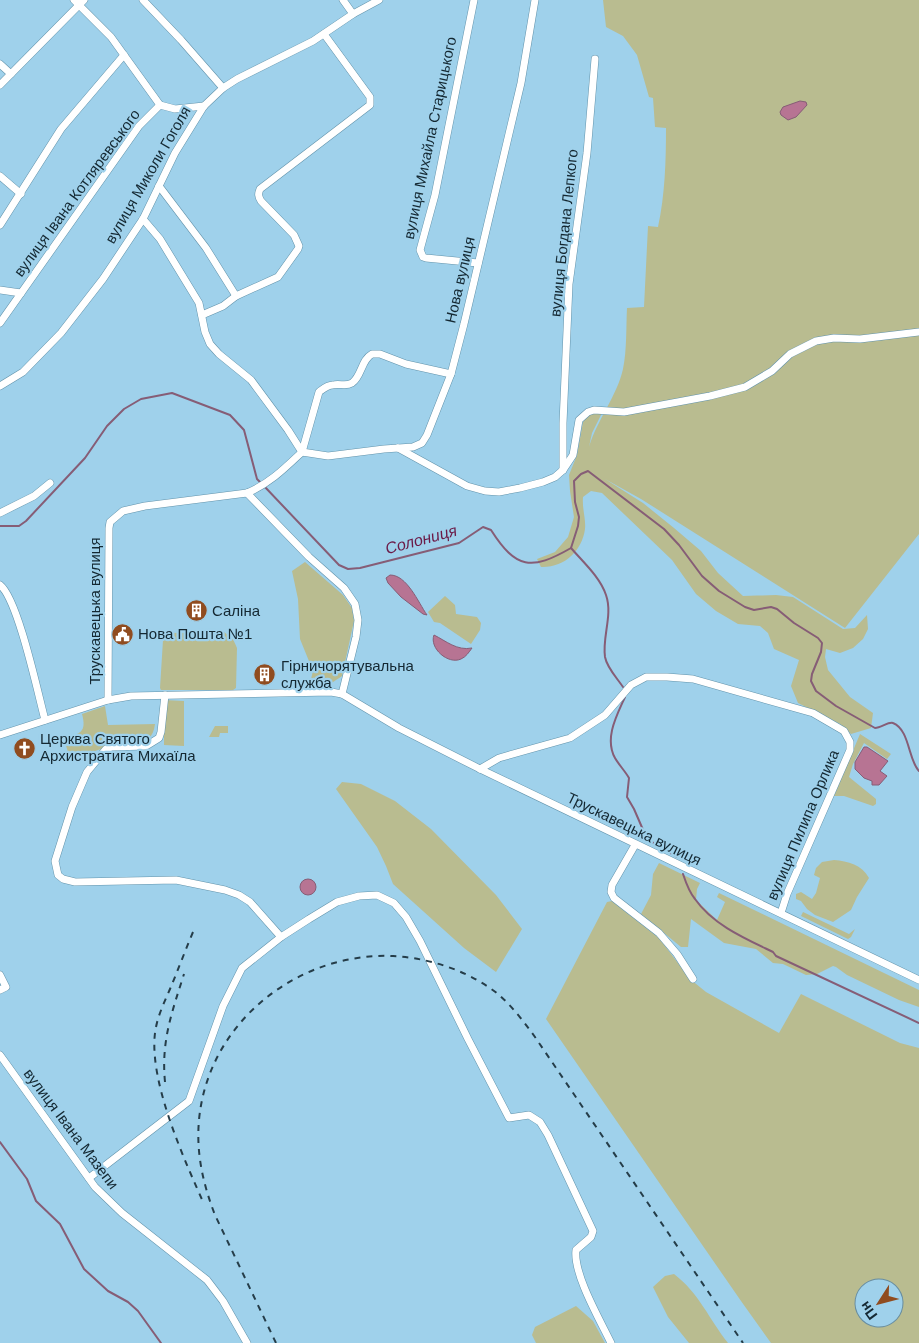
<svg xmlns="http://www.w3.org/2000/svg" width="919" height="1343" viewBox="0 0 919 1343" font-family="Arial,sans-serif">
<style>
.green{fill:#b9bc90;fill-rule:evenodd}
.water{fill:#b77493;stroke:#865d76}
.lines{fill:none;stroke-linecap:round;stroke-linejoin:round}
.stream{stroke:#865d76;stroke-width:2}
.minor-casing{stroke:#6293ab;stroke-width:8}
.minor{stroke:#fff;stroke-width:7}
.rail{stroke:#253d49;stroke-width:2;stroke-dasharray:6 6;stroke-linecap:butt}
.labels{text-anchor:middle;stroke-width:4.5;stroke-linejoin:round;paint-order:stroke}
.street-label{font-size:15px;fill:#142832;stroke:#9fd1eb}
.poi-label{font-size:15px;fill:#142832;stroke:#9fd1eb;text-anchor:start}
.water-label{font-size:16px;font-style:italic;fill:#6b1a47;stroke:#9fd1eb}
</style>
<rect width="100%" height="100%" fill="#9fd1eb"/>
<!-- green -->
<g class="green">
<path d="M603,0H919V534L845,628L641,499L605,479L643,503L674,528L701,551L718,573L743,596L776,595L793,597L843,629L855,628L867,615L868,629L863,639L853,648L840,653L826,649L825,657L828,670L850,697L873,713L871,728L851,734L840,724L798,703L791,686L799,660L774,649L768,633L760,626L738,624L716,611L696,594L672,560L602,493L591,491L583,497C582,509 586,519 585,529C582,551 564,568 541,567L537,559L555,552L568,537L574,517L570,491L569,475L577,455L583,422L590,413H602L592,433L589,447C597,420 617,396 623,369C627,350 626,327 627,308L644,307L648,226L658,227C665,195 666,161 666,128L655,127L653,98L649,97L637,55L623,36L606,27Z"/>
<path d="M305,562L343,595L352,608L354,621L342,676C333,682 323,690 312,686L310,683L313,671L300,639L298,599L292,571Z"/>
<path d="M445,596L455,605L456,614L477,617L481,623L480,630L471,644L440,623L434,622L428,612Z"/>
<path d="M224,632L233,639L237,648L236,688L233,690H161L160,688L163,640L168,633Z"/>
<path d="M164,700L184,701V746L164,745Z"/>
<path d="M105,706L108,725L155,724C152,752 124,742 104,748C93,751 82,757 71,762L64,739C80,733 87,733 82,714Z"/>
<path d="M215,726H228V733H220L219,737H209Z"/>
<path d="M860,734L891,754L887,759L864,743L853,764L849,777L876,799V804L873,806L844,796H834Z"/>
<path d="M342,782L361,784L395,801L431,829L496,895L522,929L496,972L464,948L393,884L386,866L377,847L336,789Z"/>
<path d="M834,860C848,861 862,865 869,878L857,897L851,910L833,922L815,915L807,909L801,901L796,899V894L801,892L812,899L816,893L820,878L814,875L816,868L822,862Z"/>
<path d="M659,863L700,883L697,889L696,900L717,920L725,902L717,897L719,893L919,990V1007L899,1000L847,975L836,967L833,966L817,974L806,975L783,964L773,963L756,949L724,943L691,919L688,947H681L641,914L651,895L653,874Z"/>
<path d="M612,901L659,938L690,979L706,992L779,1033L801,994L900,1043L919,1048V1343H771L741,1301L546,1019L607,902ZM864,1288H894V1318H864Z"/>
<path d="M803,912L849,934L855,929L851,937L848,939L801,916Z"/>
<path d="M674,1274C699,1293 709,1319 728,1343H689L668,1317L653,1287L665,1276Z"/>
<path d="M576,1306L593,1321L605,1343H536L532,1335L535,1327Z"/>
</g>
<!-- water -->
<g class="water">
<path d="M800,101L806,102L807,105L796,117L788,120L781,115L780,112L783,107Z"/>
<path d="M390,575C407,575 418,602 427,615L423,614L401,597L388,583L386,578Z"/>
<path d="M434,635C446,641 457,651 472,648C469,652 466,657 461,659C448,665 429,648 434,635Z"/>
<path d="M864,747H867L888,761L880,771L887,776L879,785H872V781L864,778L855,769V762Z"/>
<circle cx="308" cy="887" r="8"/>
</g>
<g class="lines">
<!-- stream -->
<g class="stream">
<path d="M264,486L339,565L348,569L360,568L459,543L483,527L491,530C516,569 531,571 571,548L578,526L579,517L575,502L574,481L581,474L588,471L664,529L679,545L702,576L719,591L745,607L754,610L771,607L777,609L794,623L818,638L822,643L821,652L812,674L811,681L816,691L836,706L875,728C881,728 889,721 893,723C910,730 908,760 919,771"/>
<path d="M0,526H19L26,521L85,458L107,426L124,409L141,399L172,393L230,415L244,430L257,479L261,483"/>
<path d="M571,548C583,562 600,577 606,595C613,615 602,637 605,657C607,668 617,678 623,687"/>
<path d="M625,697C617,715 604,738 615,758C619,765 625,771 629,778L627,797L634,809L647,839L677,857"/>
<path d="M683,874C686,883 689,892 695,899C713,925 746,939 773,952L776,956L919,1023"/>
<path d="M0,1142L27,1179L36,1201L60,1224L84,1269L108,1291L128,1302L138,1311L161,1343"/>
</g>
<defs>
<g id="minor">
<path d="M74,0L111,37L160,105L175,109L204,106"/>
<path d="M143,0L181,40L223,88"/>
<path d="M343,0L353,14"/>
<path d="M474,0L435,195L420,250L423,257L426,258L478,263"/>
<path d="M0,64L11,74"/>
<path d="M0,85L84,0"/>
<path d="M0,176L21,194"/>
<path d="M159,186L206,248L236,296"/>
<path d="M143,219L160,239L199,303L205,332L210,344L219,354L251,380L288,430L302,452"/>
<path d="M0,225L61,129L124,55"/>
<path d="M0,290L21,293"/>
<path d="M202,315L223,306L236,296L278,277L298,249L299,246L294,235L261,201C258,196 258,194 260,189L370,105V97L324,34"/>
<path d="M0,323L139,126L160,105"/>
<path d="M0,386L23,372L61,333L103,279L143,219L175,153L204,106L223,88L237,79L313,41L353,14L379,0"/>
<path d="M398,448L467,486L485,491L499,492L520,488L543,482L555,477L563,470L573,455L579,420L588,412L594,410L624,412L710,396L745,387L772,371L790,354L816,341L834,338L860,339L919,332"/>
<path d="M302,452L328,456L384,449L413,447L422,443L427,435L451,374L464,324L521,83L535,0"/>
<path d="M302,452L319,392C323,389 327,385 333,385C340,383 345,387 352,383C362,376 361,360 372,354H380L406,364L451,374"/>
<path d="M563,470V423L569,284L587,153L595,59"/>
<path d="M247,493L309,557L344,588L355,604L358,620L356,637L342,694"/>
<path d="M0,513L34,496L50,483"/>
<path d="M0,585C18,599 38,694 45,720"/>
<path d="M165,695L161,732L159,738L146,746L112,747L106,749L87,772L72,807L55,861L58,875L63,879L75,882L176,880L225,890L239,895L250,902L281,937"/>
<path d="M108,700L109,528L110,522L123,511L145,506L247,493C269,484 285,468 302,452"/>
<path d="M0,735L108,700L131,696L331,692L342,694L399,728L480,769L919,980"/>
<path d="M480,769L499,758L570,738L605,715L631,685L646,677H667L693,679L813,713L844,731L850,742V750L787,894L781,913"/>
<path d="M635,845L612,885L611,892L614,898L659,933L677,954L693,979"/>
<path d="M0,975L6,987L0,990"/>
<path d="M0,1055L95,1187L122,1213L207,1280L223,1301L247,1343"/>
<path d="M89,1178L189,1101L223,1006L242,968L281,937L309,919L337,902L359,896L377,895L394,903L406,917L420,941L468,1039L509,1118L529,1115L540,1122L548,1135L593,1231L591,1237L576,1250C573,1274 600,1320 611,1343"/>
</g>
</defs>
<!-- minor casing -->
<use href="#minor" class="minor-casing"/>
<!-- minor -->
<use href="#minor" class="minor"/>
<!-- rail -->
<g class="rail">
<path d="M193,932C185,951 178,970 170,989C164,1003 157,1017 155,1033C149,1082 184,1159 204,1204"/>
<path d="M165,1082C161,1041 172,1012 184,974"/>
<path d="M276,1343L215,1215C203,1184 196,1153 199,1120C208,1022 298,952 393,956C430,958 469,971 498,994C512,1006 524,1022 535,1037L743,1343"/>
</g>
</g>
<!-- icons -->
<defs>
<symbol id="building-disc" viewBox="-11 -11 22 22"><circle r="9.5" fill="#904c1f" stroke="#9fd1eb"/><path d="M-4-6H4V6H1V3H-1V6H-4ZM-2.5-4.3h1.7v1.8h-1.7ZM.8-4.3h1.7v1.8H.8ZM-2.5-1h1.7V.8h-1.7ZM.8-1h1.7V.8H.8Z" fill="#fff"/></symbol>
<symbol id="civic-disc" viewBox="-11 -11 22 22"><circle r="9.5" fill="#904c1f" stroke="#9fd1eb"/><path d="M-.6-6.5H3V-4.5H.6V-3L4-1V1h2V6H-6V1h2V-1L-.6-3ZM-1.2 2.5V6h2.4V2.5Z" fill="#fff"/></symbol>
<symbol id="church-disc" viewBox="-11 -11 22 22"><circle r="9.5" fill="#904c1f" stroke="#9fd1eb"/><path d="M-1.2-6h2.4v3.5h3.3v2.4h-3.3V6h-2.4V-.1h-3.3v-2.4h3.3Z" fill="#fff"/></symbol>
</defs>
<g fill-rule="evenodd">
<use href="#building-disc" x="184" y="598" width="25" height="25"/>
<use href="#civic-disc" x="110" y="622" width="25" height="25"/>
<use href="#building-disc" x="252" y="662" width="25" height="25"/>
<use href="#church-disc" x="12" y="736" width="25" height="25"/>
</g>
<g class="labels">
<!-- street labels -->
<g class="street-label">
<text transform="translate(430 138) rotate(-78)" y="5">вулиця Михайла Старицького</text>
<text transform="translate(148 175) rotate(-60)" y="5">вулиця Миколи Гоголя</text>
<text transform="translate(77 193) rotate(-54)" y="5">вулиця Івана Котляревського</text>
<text transform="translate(564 233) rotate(-84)" y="5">вулиця Богдана Лепкого</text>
<text transform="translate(460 280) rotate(-77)" y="5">Нова вулиця</text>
<text transform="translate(95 611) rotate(-90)" y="5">Трускавецька вулиця</text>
<text transform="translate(803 825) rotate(-67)" y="5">вулиця Пилипа Орлика</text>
<text transform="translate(634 829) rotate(26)" y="5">Трускавецька вулиця</text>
<text transform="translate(71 1129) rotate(53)" y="5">вулиця Івана Мазепи</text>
</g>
<!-- poi labels -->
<g class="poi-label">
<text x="212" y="616">Саліна</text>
<text x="138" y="639">Нова Пошта №1</text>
<text x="281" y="671">Гірничорятувальна<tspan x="281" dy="17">служба</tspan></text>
<text x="40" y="744">Церква Святого<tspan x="40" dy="17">Архистратига Михаїла</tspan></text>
</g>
<!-- water labels -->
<g class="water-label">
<text transform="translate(421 539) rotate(-15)" y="6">Солониця</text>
</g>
</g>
<!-- north arrow -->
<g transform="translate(879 1303) rotate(234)"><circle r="24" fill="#9fd1eb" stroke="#678da1"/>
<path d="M0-4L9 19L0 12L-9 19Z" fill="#904c1f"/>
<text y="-8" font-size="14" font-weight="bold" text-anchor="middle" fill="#142832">Пн</text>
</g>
</svg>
